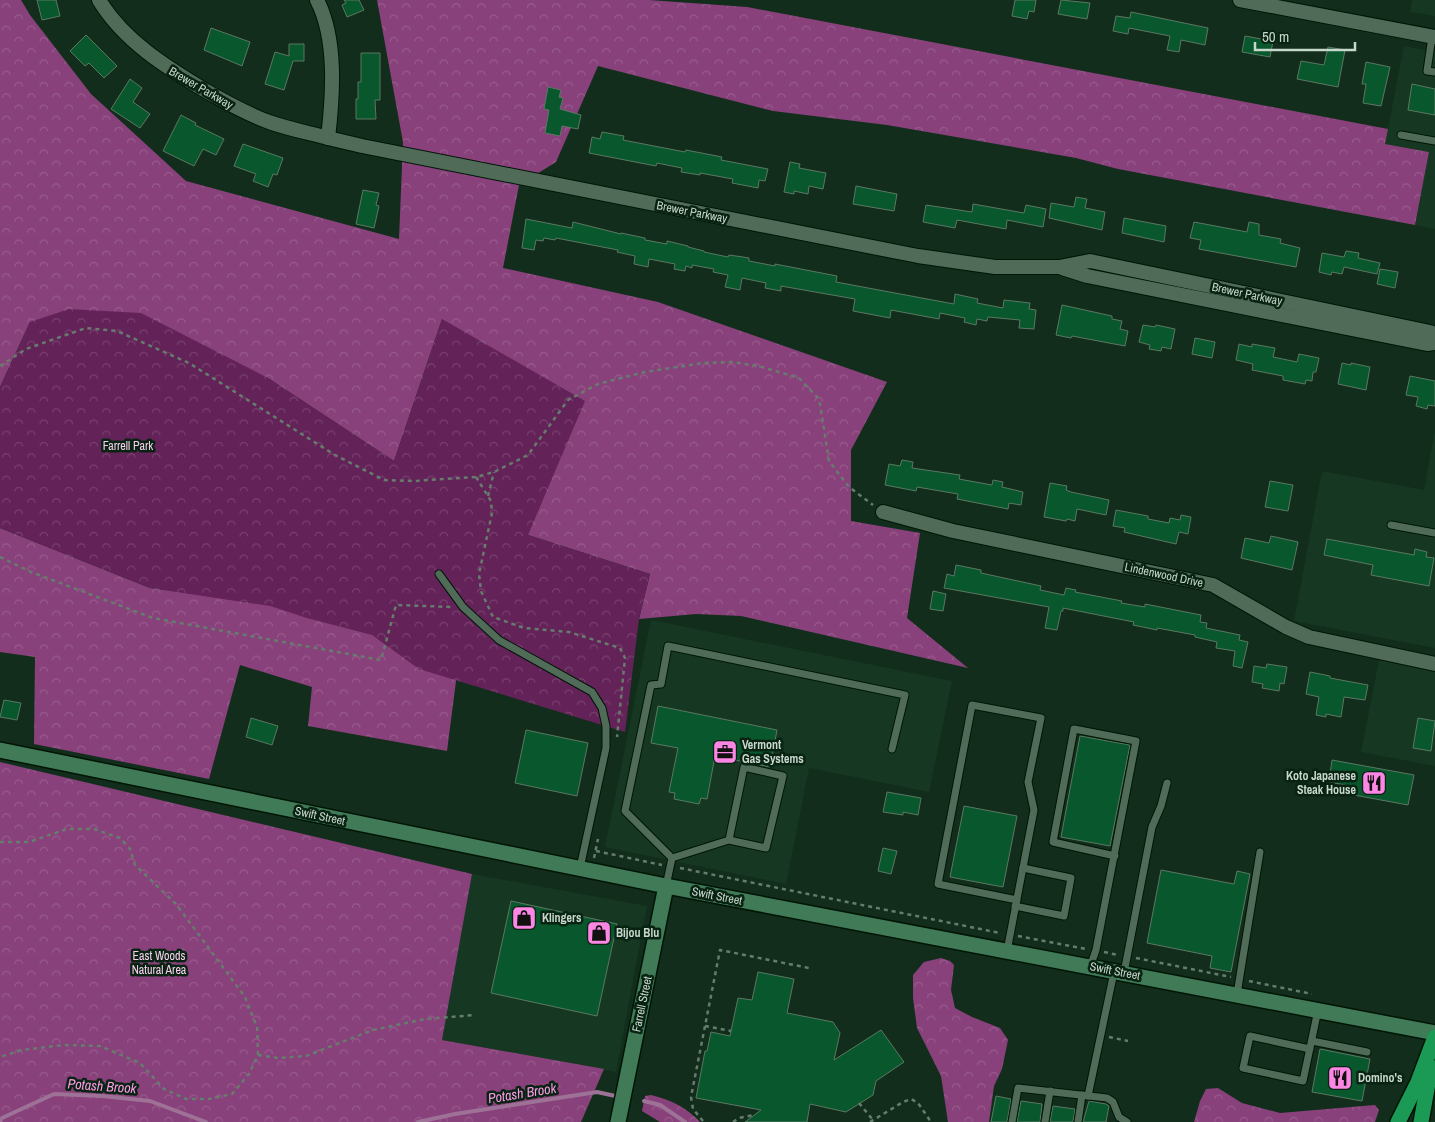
<svg xmlns="http://www.w3.org/2000/svg" width="1435" height="1122" viewBox="0 0 1435 1122" font-family="'Archivo Narrow',sans-serif">
<style>
.built{fill:#163822}
.forest{fill:url(#forest-crowns)}
.park{fill:url(#park-crowns)}
.lines{fill:none;stroke-linecap:round;stroke-linejoin:round}
.stream{stroke:#9e7196;stroke-width:4}
.building{fill:#09572d;stroke:#5b7863}
.lane-casing{stroke:#001506;stroke-width:9}
.street-casing{stroke:#001506;stroke-width:16}
.secondary-casing{stroke:#001506;stroke-width:18}
.highway-casing{stroke:#001506;stroke-width:18}
.path{stroke:#667c6c;stroke-width:2.5;stroke-dasharray:4 4;stroke-linecap:butt}
.lane{stroke:#506c58;stroke-width:7}
.street{stroke:#506c58;stroke-width:14}
.secondary{stroke:#407a57;stroke-width:15}
.highway{stroke:#1a9a55;stroke-width:15}
.labels{text-anchor:middle;stroke-width:5;stroke-linejoin:round;paint-order:stroke}
.street-label{font-size:12px;fill:#c7d7cb;stroke:#082312}
.park-label{font-size:12px;fill:#fad0ef;stroke:#082312}
.poi-label{font-size:12px;font-weight:bold;fill:#c7d7cb;stroke:#082312;text-anchor:start}
.water-label{font-size:14px;font-style:italic;fill:#fe9ae9;stroke:#082312}
</style>
<defs>
<pattern id="forest-crowns" width="20" height="18" patternUnits="userSpaceOnUse" patternTransform="scale(1.25)"><rect width="20" height="18" fill="#88417b"/><path d="M2 6a3 3 0 1 1 6 0M12 15a3 3 0 1 1 6 0" fill="none" stroke="#975c8c"/></pattern>
<pattern id="park-crowns" width="20" height="18" patternUnits="userSpaceOnUse" patternTransform="scale(1.25)"><rect width="20" height="18" fill="#632258"/><path d="M2 6a3 3 0 1 1 6 0M12 15a3 3 0 1 1 6 0" fill="none" stroke="#78416f"/></pattern>
</defs>
<rect width="100%" height="100%" fill="#122d1b"/>
<!-- built -->
<g class="built">
<path d="M1412,0H1435V16L1410,12Z"/>
<path d="M1404,46L1435,52V229L1415,225L1429,152L1385,144Z"/>
<path d="M1435,431V648L1294,621L1322,471L1424,490Z"/>
<path d="M651,620L952,681L929,792L809,768L786,884L605,847Z"/>
<path d="M1379,660L1435,671V766L1361,752Z"/>
<path d="M472,874L647,906L616,1072L442,1040Z"/>
</g>
<!-- forest -->
<g class="forest">
<path d="M0,0H21L30,15L91,94L186,181L399,239L403,142L377,0H649L747,7L1388,129L1385,144L1429,152L1415,225L1118,169L1076,158L887,125L773,111L598,66L556,162L519,185L503,268L658,302L887,382L851,450V521L920,533L907,618L968,668L741,616L696,614L639,619L650,574L528,535L442,319L394,461L268,378L30,322L0,387Z"/>
<path d="M0,528L150,588L463,627L447,751L308,726L312,687L240,665L209,779L34,744L35,657L0,652Z"/>
<path d="M0,762L472,874L442,1040L604,1069L581,1122H0Z"/>
<path d="M941,958L950,961L954,965L951,990L955,1008L972,1017L1000,1028L1008,1040L1002,1069L994,1086L989,1122H948L941,1076L917,1028L913,998V975L924,962Z"/>
<path d="M1218,1088L1242,1103L1280,1113L1375,1105L1379,1110L1375,1122H1194L1200,1101L1206,1089Z"/>
<path d="M651,1095C671,1100 686,1107 700,1122H660L642,1111L645,1096Z"/>
</g>
<!-- park -->
<path class="park" d="M69,309L141,313L268,378L394,461L442,319L585,401L528,535L650,574L639,619L625,732L419,669L372,635L307,618L270,606L150,588L0,528V387L30,322Z"/>
<g class="lines">
<!-- stream -->
<g class="stream">
<path d="M644,1101L660,1105L685,1122"/>
<path d="M0,1122L2,1118L54,1094L102,1096L150,1101L206,1122"/>
<path d="M418,1122L455,1114L597,1092L620,1097"/>
</g>
</g>
<!-- building -->
<g class="building">
<path d="M37,0H56L60,16L42,20Z"/>
<path d="M344,0H359L364,10L347,17L342,5L346,3Z"/>
<path d="M1015,0H1036L1034,12L1029,11L1027,19L1012,16Z"/>
<path d="M1061,0L1090,3L1087,19L1058,14Z"/>
<path d="M1131,12L1208,28L1205,45L1181,40L1179,52L1167,50L1170,36L1129,28L1128,34L1113,31L1116,16L1130,18Z"/>
<path d="M211,28L250,42L242,66L204,50Z"/>
<path d="M86,35L117,66L104,78L89,63L85,66L70,51Z"/>
<path d="M1245,36L1273,41L1270,57L1242,52Z"/>
<path d="M289,44H304V61H293L284,90L265,84L275,52L289,56Z"/>
<path d="M1328,47L1345,50L1338,87L1297,79L1301,61L1324,65Z"/>
<path d="M361,53H380V100H375L376,119H356V99H358V82H361Z"/>
<path d="M1366,62L1390,67L1381,106L1363,103L1366,84H1362Z"/>
<path d="M130,79L142,88L133,102L150,114L140,128L111,109Z"/>
<path d="M1412,84L1435,89V115L1408,110Z"/>
<path d="M548,87L561,90L559,97L563,98L560,109L581,115L578,129L562,126L560,136L545,133L549,110L544,109Z"/>
<path d="M181,115L196,123L195,125L224,139L216,155L203,149L194,166L163,151Z"/>
<path d="M602,132L624,136L623,140L685,152L686,150L722,157L721,160L768,169L765,181L759,180L758,188L732,183L733,179L700,173V175L681,172L682,168L657,163L656,166L589,153L592,137L600,139Z"/>
<path d="M243,144L283,158L277,175L273,174L268,187L253,181L256,174L234,166Z"/>
<path d="M790,162L800,164L799,168L826,173L823,189L809,186L808,194L794,191V194L784,192Z"/>
<path d="M856,186L897,194L894,211L853,204Z"/>
<path d="M363,190L379,193L376,205L379,206L374,228L356,224Z"/>
<path d="M1076,197L1087,199L1085,208L1105,212L1102,230L1049,218L1051,203L1074,207Z"/>
<path d="M973,204L1024,213L1026,205L1046,209L1043,227L1007,220L1006,229L957,220L955,228L923,222L926,205L972,212Z"/>
<path d="M1124,218L1166,226L1164,242L1122,233Z"/>
<path d="M526,219L572,228L573,222L621,234V233L645,238V240L667,244V241L688,246V247L704,251V252L728,257L729,255L743,257L749,258V261L775,266V264L837,276L836,282L954,304L955,294L978,299L977,303L1003,308L1004,300L1030,303L1029,309L1036,310L1034,329L1019,328L1020,320L988,317L987,321L977,319L976,325L964,322L965,318L940,313L939,319L891,310L890,318L853,311L855,299L781,286V291L765,288L766,283L742,278L740,290L725,287L728,275L713,272L714,269L692,265V268L686,266L685,271L674,269L675,264L649,259L648,267L634,264L635,256L617,252L618,250L556,238L555,240L544,238L543,241L536,240L534,250L522,248Z"/>
<path d="M1194,222L1247,232L1249,222L1259,224V235L1281,239L1280,243L1300,248L1296,267L1199,249L1201,240L1190,238Z"/>
<path d="M1346,251L1359,253L1358,258L1380,263L1377,274L1344,267L1342,274L1332,272L1331,275L1319,272L1322,253L1344,257Z"/>
<path d="M1380,269L1398,272L1395,288L1377,284Z"/>
<path d="M1062,305L1112,316V319L1122,321L1120,329L1128,331L1125,346L1072,336L1071,338L1056,335Z"/>
<path d="M1143,325L1155,327L1156,325L1175,329L1171,349L1162,347L1161,351L1149,349L1150,345L1139,342Z"/>
<path d="M1195,338L1215,342L1212,358L1192,354Z"/>
<path d="M1239,344L1252,347V344L1275,348L1273,357L1297,362L1299,354L1319,358L1316,372H1313L1312,381L1306,380L1305,384L1283,380V376L1252,370L1253,364L1236,360Z"/>
<path d="M1342,363L1351,365V363L1370,367L1366,390L1338,384Z"/>
<path d="M1410,376L1435,381V406L1428,405L1427,409L1416,406L1418,397L1406,395Z"/>
<path d="M902,460L913,462L912,468L960,475L959,479L992,485L993,480L1003,482L1002,487L1023,492L1021,505L1009,503L1008,509L957,499L958,494L917,487L916,491L885,485L889,464L900,466Z"/>
<path d="M1270,481L1293,485L1288,511L1265,507Z"/>
<path d="M1050,483L1067,486L1066,490L1071,492L1109,500L1106,515L1077,509L1075,521L1067,519L1066,521L1044,517Z"/>
<path d="M1116,510L1148,516V519L1169,523L1170,518L1180,520L1181,515L1191,517L1188,534L1179,532L1176,544L1124,532L1125,528L1113,526Z"/>
<path d="M1271,536L1298,542L1292,570L1241,558L1245,538L1269,543Z"/>
<path d="M1327,539L1414,555L1415,549L1427,552L1426,557L1434,558L1429,586L1371,575L1373,565L1324,555Z"/>
<path d="M956,565L981,570V573L1041,586L1040,590L1064,595L1066,588L1076,590L1075,592L1122,601L1121,603L1145,607V604L1201,615L1200,622L1207,623L1206,628L1240,635L1239,640L1248,642L1242,668L1233,666L1235,651L1216,648L1217,642L1195,637V635L1157,628V630L1133,625L1134,622L1063,608V611H1061L1057,630L1045,628L1049,607L944,588L947,574L954,576Z"/>
<path d="M933,591L946,594L943,611L930,609Z"/>
<path d="M1267,664L1287,667L1284,684L1280,683L1279,691L1262,688L1263,684L1252,682L1254,666L1266,668Z"/>
<path d="M1310,672L1330,676V678L1368,685L1365,700L1344,697L1341,717L1326,714V717L1316,715L1319,697L1306,694Z"/>
<path d="M4,700L21,703L17,720L0,717Z"/>
<path d="M658,706L777,730L770,767L715,756L707,799L701,798L699,804L674,799L675,793L669,792L678,748L651,743Z"/>
<path d="M251,718L278,726L272,745L246,737Z"/>
<path d="M1418,718L1435,721L1431,751L1413,748Z"/>
<path d="M526,730L588,743L577,796L515,783Z"/>
<path d="M1080,736L1130,745L1110,846L1061,837Z"/>
<path d="M1332,760L1414,775L1408,805L1343,793L1345,785L1329,782Z"/>
<path d="M887,792L921,798L918,815L903,812V815L883,812Z"/>
<path d="M964,806L1017,816L1003,887L950,877Z"/>
<path d="M883,848L897,851L891,874L878,871Z"/>
<path d="M1161,870L1234,884L1237,871L1250,874L1231,972L1210,968L1212,956L1147,943Z"/>
<path d="M511,901L617,924L597,1016L491,993Z"/>
<path d="M758,972L794,979L787,1013L833,1022L840,1033L834,1060L881,1030L904,1062L876,1081L873,1095L846,1112L810,1104L807,1122H745L761,1110L696,1098L705,1051H707L711,1032L730,1036L738,998L752,1000Z"/>
<path d="M1320,1049L1370,1059L1362,1101L1312,1092Z"/>
<path d="M996,1096L1011,1099L1007,1122H991Z"/>
<path d="M1021,1101L1042,1104L1040,1122H1017Z"/>
<path d="M1089,1101L1106,1104L1109,1106L1106,1122H1083Z"/>
<path d="M1053,1106L1075,1109L1073,1122H1050Z"/>
</g>
<g class="lines">
<defs>
<g id="lane">
<path d="M1432,37L1427,71L1435,72"/>
<path d="M1401,135L1435,141"/>
<path d="M1391,525L1435,533"/>
<path d="M439,574L463,607L499,640L592,692L602,708L606,726V748L580,868"/>
<path d="M672,858L625,811L651,685L661,684L668,646L905,695L892,749"/>
<path d="M666,886L672,858L729,840L766,848L783,776L744,767L729,840"/>
<path d="M1015,906L1064,916L1071,878L1023,868"/>
<path d="M1007,951L1034,810L1028,782L1041,718L972,705L938,884L1017,900"/>
<path d="M1090,967L1096,950L1136,741L1074,729L1053,842L1115,856"/>
<path d="M1124,973L1152,827L1161,806L1167,783"/>
<path d="M1237,994L1260,852"/>
<path d="M1312,1041L1367,1052"/>
<path d="M1310,1049L1250,1036L1243,1068L1303,1081L1318,1010"/>
<path d="M1088,1096L1114,972"/>
<path d="M1012,1122L1018,1088L1107,1098L1113,1102L1119,1117L1127,1122"/>
<path d="M1045,1122L1050,1091"/>
<path d="M1078,1122L1082,1095"/>
</g>
<g id="street">
<path d="M99,0C124,41 166,67 206,91C228,103 248,115 272,123C290,129 309,133 328,138C333,95 337,39 317,0"/>
<path d="M1240,0L1435,37"/>
<path d="M328,138L362,146L918,256L995,267H1059L1090,261L1430,332L1435,334"/>
<path d="M1062,268L1087,276L1427,344L1435,343"/>
<path d="M883,512L953,531L1213,585L1286,627L1309,637L1435,664"/>
</g>
<g id="secondary">
<path d="M0,750L666,886L1435,1033"/>
<path d="M618,1122L666,886"/>
</g>
<g id="highway">
<path d="M1398,1122L1418,1082L1435,1037"/>
<path d="M1421,1122L1431,1067"/>
</g>
</defs>
<!-- lane casing -->
<use href="#lane" class="lane-casing"/>
<!-- street casing -->
<use href="#street" class="street-casing"/>
<!-- secondary casing -->
<use href="#secondary" class="secondary-casing"/>
<!-- highway casing -->
<use href="#highway" class="highway-casing"/>
<!-- path -->
<g class="path">
<path d="M0,366L26,349L86,328L117,331L189,363L335,455L384,480L414,481L476,477L494,472L528,455L568,400L598,384L645,372L703,363L733,362L762,367L799,378L817,397L820,404L829,461L849,487L873,505"/>
<path d="M476,477L491,501L492,513L479,574L481,591L493,617L524,628L569,632L620,648L625,658L617,737"/>
<path d="M488,496L494,472"/>
<path d="M0,557L31,572L153,618L381,660L396,605L452,607"/>
<path d="M0,842H29L67,829H94L120,838L130,849L135,865L176,904L245,997L257,1027L258,1055L249,1074L232,1094L209,1099H186L164,1089L140,1063L100,1046L64,1045L22,1050L0,1057"/>
<path d="M596,851L662,865"/>
<path d="M594,858L598,839"/>
<path d="M680,868L1000,933"/>
<path d="M1018,936L1086,949"/>
<path d="M1104,952L1118,955"/>
<path d="M1136,958L1231,977"/>
<path d="M1249,981L1312,994"/>
<path d="M705,1026L731,1031"/>
<path d="M1109,1037L1128,1041"/>
<path d="M258,1055L278,1058L306,1056L373,1030L425,1019L475,1015"/>
<path d="M859,1103L873,1120"/>
<path d="M703,1121L693,1109L691,1097L720,950L809,968"/>
<path d="M733,1122L739,1118L754,1115"/>
<path d="M870,1122L903,1102L911,1099L918,1103L929,1119V1122"/>
</g>
<!-- lane -->
<use href="#lane" class="lane"/>
<!-- street -->
<use href="#street" class="street"/>
<!-- secondary -->
<use href="#secondary" class="secondary"/>
<!-- highway -->
<use href="#highway" class="highway"/>
</g>
<!-- icons -->
<defs>
<symbol id="office-square" viewBox="-11 -11 22 22"><rect x="-9" y="-9" width="18" height="18" rx="4" fill="#fc86e4" stroke="#082312"/><path d="M-6-3h4V-5.5h4V-3h4V5H-6ZM-1-4.5V-3h2v-1.5ZM-6 0V1H6V0Z" fill="#111"/></symbol>
<symbol id="restaurant-square" viewBox="-11 -11 22 22"><rect x="-9" y="-9" width="18" height="18" rx="4" fill="#fc86e4" stroke="#082312"/><path d="M-5-6h1v4h1v-4h1v4h1v-4h1v5L-1.5 .5V6h-2V.5L-5-1ZM5-6V6H3V1.5H1.5Q1.5-4 5-6Z" fill="#111"/></symbol>
<symbol id="shop-square" viewBox="-11 -11 22 22"><rect x="-9" y="-9" width="18" height="18" rx="4" fill="#fc86e4" stroke="#082312"/><path d="M-5-2.5h2.3a2.7 3.5 0 0 1 5.4 0H5L5.5 6h-11ZM-1.5-2.5h3a1.5 2.3 0 0 0-3 0Z" fill="#111"/></symbol>
</defs>
<g fill-rule="evenodd">
<use href="#office-square" x="711" y="738" width="28" height="28"/>
<use href="#restaurant-square" x="1360" y="769" width="28" height="28"/>
<use href="#shop-square" x="510" y="904" width="28" height="28"/>
<use href="#shop-square" x="585" y="919" width="28" height="28"/>
<use href="#restaurant-square" x="1326" y="1064" width="28" height="28"/>
</g>
<g class="labels">
<!-- street labels -->
<g class="street-label">
<text transform="translate(201 88) rotate(30)" y="4">Brewer Parkway</text>
<text transform="translate(692 212) rotate(11)" y="4">Brewer Parkway</text>
<text transform="translate(1247 294) rotate(12)" y="4">Brewer Parkway</text>
<text transform="translate(1164 575) rotate(12)" y="4">Lindenwood Drive</text>
<text transform="translate(320 816) rotate(12)" y="4">Swift Street</text>
<text transform="translate(717 896) rotate(11)" y="4">Swift Street</text>
<text transform="translate(1115 971) rotate(11)" y="4">Swift Street</text>
<text transform="translate(642 1004) rotate(-78)" y="4">Farrell Street</text>
</g>
<!-- park labels -->
<g class="park-label">
<text x="128" y="450">Farrell Park</text>
<text x="159" y="960">East Woods<tspan x="159" dy="14">Natural Area</tspan></text>
</g>
<!-- poi labels -->
<g class="poi-label">
<text x="742" y="749">Vermont<tspan x="742" dy="14">Gas Systems</tspan></text>
<text x="1356" y="780" text-anchor="end">Koto Japanese<tspan x="1356" dy="14">Steak House</tspan></text>
<text x="542" y="922">Klingers</text>
<text x="616" y="937">Bijou Blu</text>
<text x="1358" y="1082">Domino's</text>
</g>
<!-- water labels -->
<g class="water-label">
<text transform="translate(102 1086) rotate(4)" y="5">Potash Brook</text>
<text transform="translate(522 1093) rotate(-9)" y="5">Potash Brook</text>
</g>
</g>
<!-- scale -->
<path d="M1255 42v8h100v-8" fill="none" stroke="#c7d7cb" stroke-width="2.5"/>
<text x="1262" y="42" font-size="15" fill="#c7d7cb" stroke="#082312" stroke-width="4" paint-order="stroke">50 m</text>
</svg>
